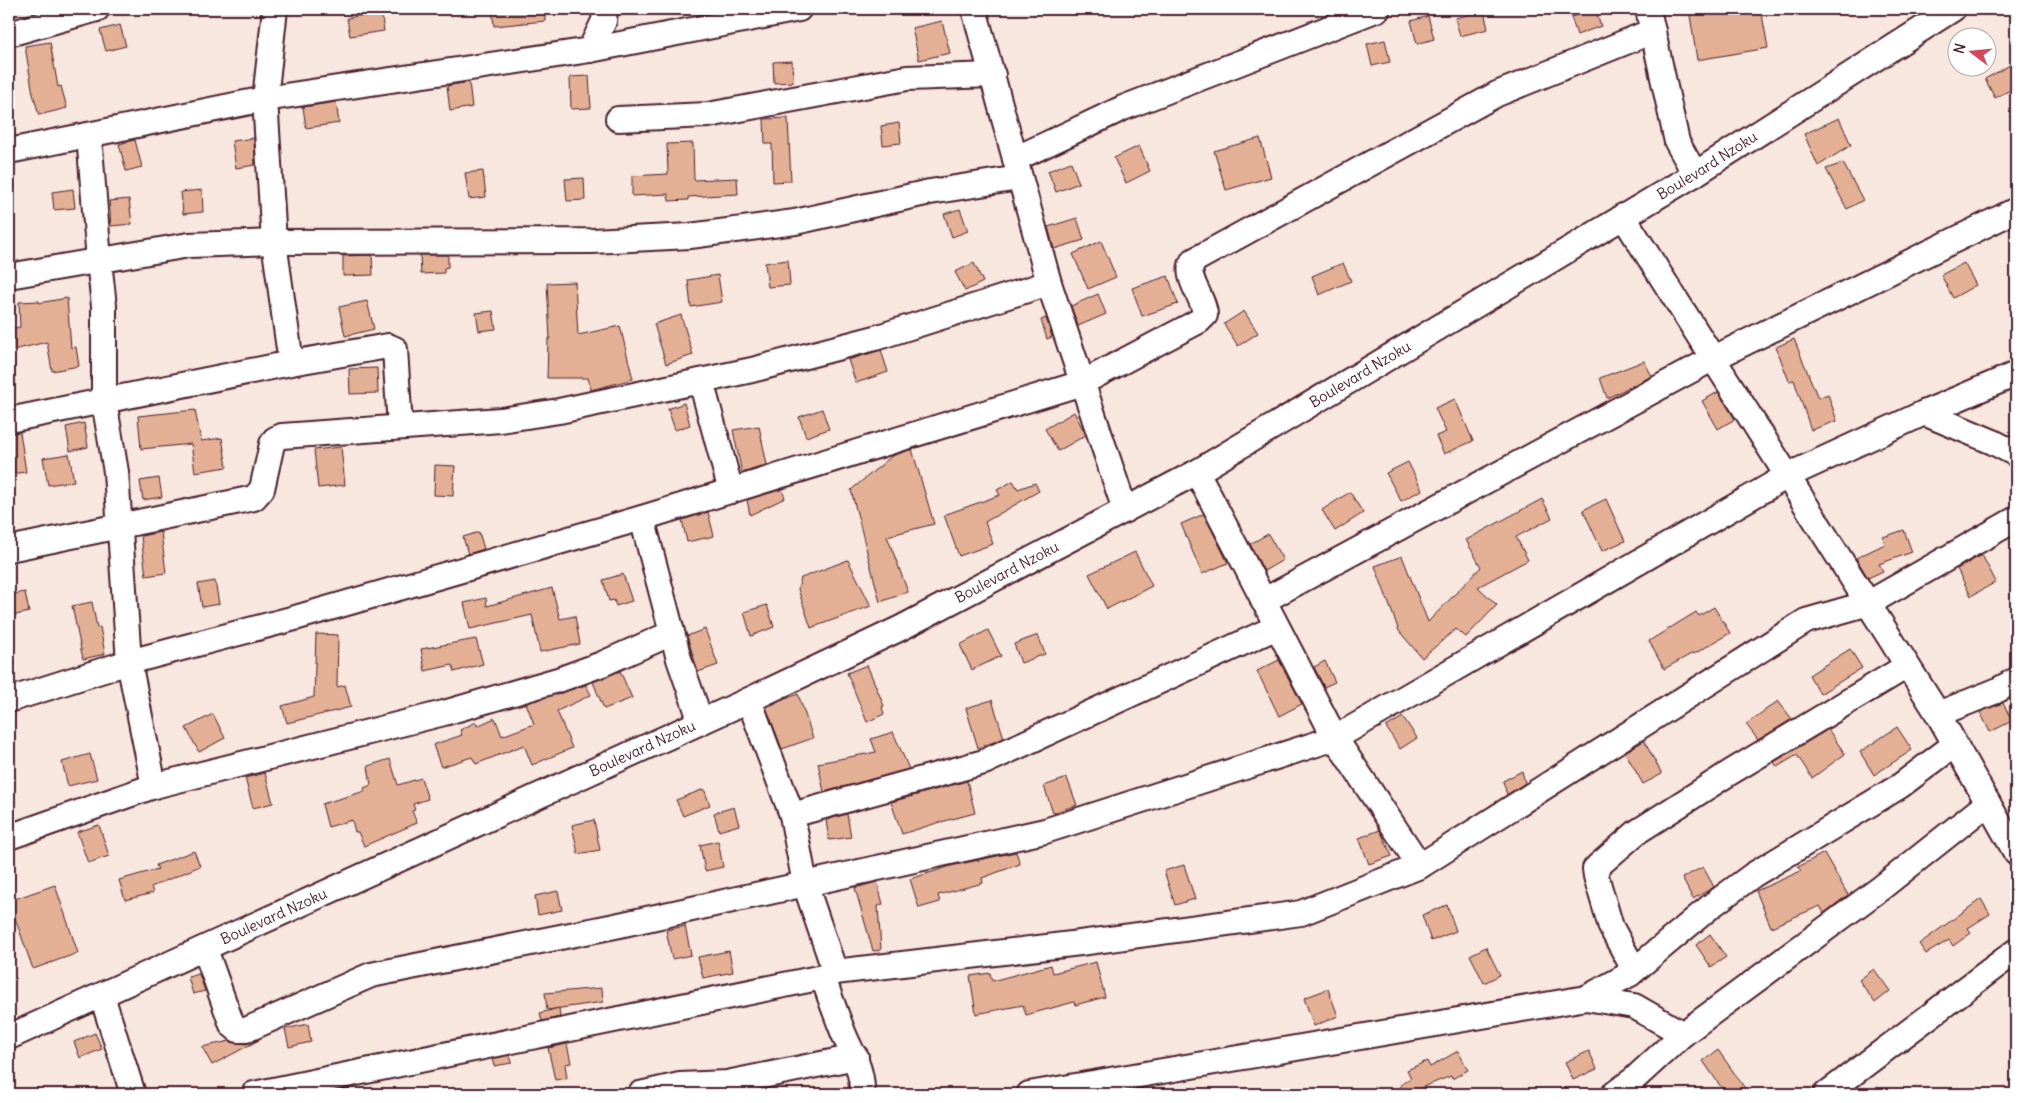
<svg xmlns="http://www.w3.org/2000/svg" width="2025" height="1103" viewBox="0 0 2025 1103" font-family="Delius,sans-serif">
<style>
.building{fill:#e3b095;stroke:#4a1f2b}
.lines{fill:none;stroke-linecap:round;stroke-linejoin:round}
.minor-casing{stroke:#4a1f2b;stroke-width:28}
.minor{stroke:#fff;stroke-width:24}
.labels{text-anchor:middle;stroke-width:4;stroke-linejoin:round;paint-order:stroke}
.street-label{font-size:15px;fill:#4a1f2b;stroke:#fff}
</style>
<rect width="100%" height="100%" fill="#f7e7df"/>
<filter id="ink" filterUnits="userSpaceOnUse"><feTurbulence type="fractalNoise" baseFrequency=".02" numOctaves="2"/><feDisplacementMap in="SourceGraphic" scale="10" xChannelSelector="R" yChannelSelector="G"/><feConvolveMatrix kernelMatrix="1 2 1 2 8 2 1 2 1" color-interpolation-filters="sRGB"/></filter>
<g filter="url(#ink)">
<!-- building -->
<g class="building">
<path d="M492,9H545V21L494,26Z"/>
<path d="M1595,9L1601,26L1577,35L1571,17Z"/>
<path d="M1689,9H1761L1768,48L1697,60Z"/>
<path d="M1484,11L1488,29L1460,36L1455,18Z"/>
<path d="M381,12L384,31L350,36L347,18Z"/>
<path d="M1428,16L1434,39L1417,44L1411,21Z"/>
<path d="M942,21L950,53L919,60L912,28Z"/>
<path d="M120,25L126,46L106,51L100,30Z"/>
<path d="M1385,40L1390,62L1372,66L1367,44Z"/>
<path d="M50,42L58,87L61,86L67,108L39,115L33,94L25,46Z"/>
<path d="M792,61L793,82L774,83L773,62Z"/>
<path d="M2010,65L2016,77V87L1995,98L1985,79Z"/>
<path d="M589,76L591,108L571,109L570,77Z"/>
<path d="M469,82L472,107L450,111L447,86Z"/>
<path d="M336,102L339,123L306,128L303,107Z"/>
<path d="M788,118L791,181L773,182L772,144H765L764,119Z"/>
<path d="M1839,118L1851,145L1818,166L1804,134Z"/>
<path d="M899,123L901,143L883,145L881,126Z"/>
<path d="M254,138L255,165L236,168L232,141Z"/>
<path d="M1260,138L1271,177L1226,190L1214,151Z"/>
<path d="M135,140L142,167L126,171L119,144Z"/>
<path d="M693,143L694,180L737,178L738,194L688,197V200L669,201L668,194L632,196V176L668,174L667,144Z"/>
<path d="M1139,146L1150,171L1126,183L1114,158Z"/>
<path d="M1071,162L1079,183L1056,192L1048,171Z"/>
<path d="M1843,163L1863,200L1847,209L1826,169Z"/>
<path d="M483,171L486,197L469,199L465,173Z"/>
<path d="M584,178L585,200L567,201L565,179Z"/>
<path d="M73,189L75,208L54,210L52,192Z"/>
<path d="M202,190L203,212L183,214L181,192Z"/>
<path d="M129,199L132,224L111,226L109,201Z"/>
<path d="M960,209L968,231L952,237L944,214Z"/>
<path d="M1077,218L1084,240L1054,249L1048,227Z"/>
<path d="M1101,241L1116,277L1088,289L1073,254Z"/>
<path d="M372,255L373,275L343,276V256Z"/>
<path d="M420,255H448V267L444,268V273L421,274Z"/>
<path d="M788,260L790,285L768,287L765,263Z"/>
<path d="M974,263L983,282L965,291L955,272Z"/>
<path d="M1343,263L1351,281L1319,295L1312,276Z"/>
<path d="M1964,263L1976,285L1953,298L1941,275Z"/>
<path d="M718,275L722,302L691,307L688,280Z"/>
<path d="M1168,276L1178,304L1142,316L1132,288Z"/>
<path d="M575,282L578,335L620,326L633,379L591,390L588,378H547L548,339H550L547,283Z"/>
<path d="M1098,294L1106,314L1078,326L1071,306Z"/>
<path d="M67,298L71,348L76,347L79,366L52,371L47,342L9,351V329L20,327L19,302L39,301V303Z"/>
<path d="M367,301L374,329L345,336L339,307Z"/>
<path d="M493,311L496,329L479,331L476,313Z"/>
<path d="M1244,311L1258,333L1238,346L1224,324Z"/>
<path d="M681,315L693,355L666,364L654,324Z"/>
<path d="M1046,318L1052,337L1047,339L1041,320Z"/>
<path d="M1794,339L1818,398L1828,394L1837,421L1811,430L1794,380L1789,381L1776,347Z"/>
<path d="M881,350L888,372L856,383L848,360Z"/>
<path d="M1644,361L1652,376L1607,398L1600,378Z"/>
<path d="M377,368L378,393L350,394L349,369Z"/>
<path d="M1718,392L1735,419L1718,429L1702,401Z"/>
<path d="M1455,399L1473,441L1444,454L1436,436L1446,432L1435,408Z"/>
<path d="M684,403L690,425L675,430L668,409Z"/>
<path d="M822,409L829,429L806,437L799,417Z"/>
<path d="M195,410L201,441L222,438L227,467L195,472L191,444L141,449L138,416Z"/>
<path d="M1074,412L1086,435L1058,451L1045,429Z"/>
<path d="M84,423L88,447L70,451L66,427Z"/>
<path d="M759,426L767,465L742,473L733,430Z"/>
<path d="M20,432L26,472L9,474V433Z"/>
<path d="M341,447L345,485L318,488L314,450Z"/>
<path d="M912,449L934,524L887,536L908,592L880,602L851,490L892,456Z"/>
<path d="M69,454L74,481L48,485L43,458Z"/>
<path d="M1408,462L1422,490L1401,501L1386,473Z"/>
<path d="M435,465L455,466L453,496L434,495Z"/>
<path d="M159,478L162,497L143,500L140,481Z"/>
<path d="M1013,481L1018,489L1035,483L1039,491L985,522L993,544L959,556L944,515L1000,495L997,490Z"/>
<path d="M782,489L785,498L750,515L747,500Z"/>
<path d="M1350,492L1363,513L1335,531L1322,510Z"/>
<path d="M1542,499L1552,518L1516,537L1528,560L1478,587L1497,605L1466,637L1456,629L1422,658L1399,631L1375,566L1402,556L1428,622L1481,567L1466,540Z"/>
<path d="M1606,499L1625,541L1602,551L1583,510Z"/>
<path d="M708,512L714,536L687,542L682,520Z"/>
<path d="M1204,514L1228,563L1202,574L1181,524Z"/>
<path d="M1904,530L1912,552L1879,564L1883,571L1868,578L1856,558L1885,544L1883,537Z"/>
<path d="M161,532L166,573L146,576L141,536Z"/>
<path d="M479,532L484,549L468,554L463,537Z"/>
<path d="M1268,534L1283,560L1264,571L1250,544Z"/>
<path d="M1135,552L1152,586L1107,609L1089,574Z"/>
<path d="M1982,555L1996,582L1971,596L1957,569Z"/>
<path d="M848,560L871,606L811,628L798,589L801,578Z"/>
<path d="M623,574L632,601L616,606L614,600L609,601L603,580Z"/>
<path d="M215,581L219,604L202,607L198,584Z"/>
<path d="M552,588L560,619L575,616L580,644L540,652L532,615L470,629L464,603L486,598L487,606Z"/>
<path d="M25,592L29,612L11,616L9,595Z"/>
<path d="M92,602L97,628L100,627L105,654L83,659L72,606Z"/>
<path d="M767,605L774,627L751,636L744,612Z"/>
<path d="M1714,607L1730,633L1694,654L1693,653L1664,669L1649,641L1696,612L1699,616Z"/>
<path d="M705,629L718,665L698,672L687,636Z"/>
<path d="M988,630L1001,656L972,670L960,645Z"/>
<path d="M316,634L338,635L337,687L345,685L351,707L287,723L282,706L314,697Z"/>
<path d="M1038,635L1045,654L1021,663L1014,644Z"/>
<path d="M476,639L483,664L454,672L452,665L425,671L421,649Z"/>
<path d="M1850,649L1862,668L1820,694L1809,675Z"/>
<path d="M1279,660L1302,704L1279,716L1257,671Z"/>
<path d="M1325,661L1335,682L1324,687L1314,667Z"/>
<path d="M867,665L884,706L882,707L884,714L867,722L847,673Z"/>
<path d="M620,671L632,698L604,709L593,682Z"/>
<path d="M586,685L591,695L557,711L572,748L532,765L524,745L476,764L472,757L441,767L433,745L462,735L460,730L476,722L477,726L495,718L502,736L534,724L526,703Z"/>
<path d="M798,694L813,738L782,749L766,707Z"/>
<path d="M992,700L1004,738L978,748L966,708Z"/>
<path d="M1778,701L1792,719L1758,740L1746,724Z"/>
<path d="M2003,703L2012,721L1990,732L1980,712Z"/>
<path d="M213,714L225,738L199,752L186,728Z"/>
<path d="M1403,717L1417,738L1400,749L1386,727Z"/>
<path d="M1897,727L1912,750L1874,775L1860,752Z"/>
<path d="M1828,729L1845,754L1812,778L1797,755L1777,767L1774,762Z"/>
<path d="M893,732L909,769L824,792L818,763L876,752L871,739Z"/>
<path d="M1644,741L1662,774L1643,784L1625,752Z"/>
<path d="M90,754L97,779L68,786L62,762Z"/>
<path d="M390,759L398,785L421,778L428,799L413,804L415,810L412,811L417,823L364,846L358,832H355L352,820L328,827L322,804L365,791L364,788L371,785L368,766Z"/>
<path d="M1522,771L1525,783L1507,795L1503,781Z"/>
<path d="M265,773L273,803L253,808L245,778Z"/>
<path d="M1067,778L1077,805L1053,813L1044,786Z"/>
<path d="M967,781L975,813L937,823L902,834L891,802Z"/>
<path d="M704,789L710,805L683,816L676,800Z"/>
<path d="M734,807L739,825L719,831L714,813Z"/>
<path d="M847,814L851,837L829,840L826,820Z"/>
<path d="M594,820L600,850L578,854L572,825Z"/>
<path d="M99,825L109,856L88,863L77,832Z"/>
<path d="M1380,830L1392,856L1369,864L1359,838Z"/>
<path d="M718,841L723,867L705,871L700,845Z"/>
<path d="M194,851L200,866L151,887L153,893L125,900L119,880L158,869L156,865Z"/>
<path d="M1016,852L1020,864L982,878L983,883L938,895L940,902L919,908L910,879L951,866Z"/>
<path d="M1824,853L1848,895L1824,913L1820,906L1771,927L1756,891L1801,871L1798,867Z"/>
<path d="M1184,865L1195,899L1175,905L1164,871Z"/>
<path d="M1703,867L1714,887L1693,899L1682,878Z"/>
<path d="M877,882L883,904L878,906L881,950L873,951L855,888Z"/>
<path d="M55,885L78,953L33,969L9,901Z"/>
<path d="M558,891L562,910L538,915L535,896Z"/>
<path d="M1981,899L1990,914L1968,928L1971,933L1953,946L1949,940L1926,954L1919,944Z"/>
<path d="M1447,905L1456,931L1431,941L1422,915Z"/>
<path d="M685,926L691,955L672,959L666,930Z"/>
<path d="M1710,934L1726,957L1711,967L1696,945Z"/>
<path d="M1486,947L1500,975L1484,983L1470,955Z"/>
<path d="M729,951L733,972L703,978L698,957Z"/>
<path d="M1096,962L1105,997L1075,1005L1074,1002L1026,1015L1023,1005L976,1014L970,976L990,973L992,981L1051,965L1053,973Z"/>
<path d="M1874,969L1890,991L1875,1003L1859,980Z"/>
<path d="M199,974L205,991L193,994L188,977Z"/>
<path d="M602,988L603,1002L547,1010L545,993Z"/>
<path d="M1328,989L1338,1016L1314,1026L1304,998Z"/>
<path d="M559,1008L560,1017L542,1021L540,1013Z"/>
<path d="M308,1024L311,1042L289,1047L285,1029Z"/>
<path d="M95,1033L102,1049L80,1058L74,1042Z"/>
<path d="M259,1040L212,1065L202,1047L230,1041L246,1044Z"/>
<path d="M567,1044L571,1063L565,1064L567,1078L555,1080L548,1048Z"/>
<path d="M1718,1050L1749,1094H1726L1703,1061Z"/>
<path d="M1458,1051L1468,1070L1452,1079L1451,1076L1405,1094L1400,1085L1411,1078L1407,1070L1427,1061L1430,1067Z"/>
<path d="M1589,1051L1597,1069L1573,1080L1565,1062Z"/>
<path d="M510,1055L512,1063L494,1066L492,1059Z"/>
</g>
<g class="lines">
<defs>
<g id="minor">
<path d="M275,9L265,99L274,242L291,363"/>
<path d="M974,9L1049,283L1125,510"/>
<path d="M1648,9L1677,142L1695,174"/>
<path d="M9,34L97,9"/>
<path d="M590,50L604,21L605,9"/>
<path d="M618,119L708,115L907,78L993,75"/>
<path d="M89,135L99,261L104,306V401L116,472L129,662L154,786"/>
<path d="M9,151L265,99L590,50L799,9"/>
<path d="M1015,159L1123,108L1378,9"/>
<path d="M1623,216L1938,714L2016,853"/>
<path d="M9,276L189,245L274,242L592,241L690,236L795,222L930,192L1019,178"/>
<path d="M701,381L731,491"/>
<path d="M1924,413L1993,442L2016,454"/>
<path d="M9,420L291,363L388,346L395,349L400,427"/>
<path d="M1197,472L1335,738L1420,866"/>
<path d="M642,518L679,659L701,722"/>
<path d="M9,549L254,498L262,489L272,444L275,439L282,436L501,420L559,411L752,370L875,338L1049,283"/>
<path d="M1263,601L1714,358L2016,210"/>
<path d="M9,700L129,662L295,618L642,518L1082,383L1199,321L1205,315C1205,298 1183,277 1193,261L1497,94L1653,31"/>
<path d="M749,700L792,815L805,884L835,972"/>
<path d="M1938,714L1996,691L2016,680"/>
<path d="M792,815L984,762L1277,627"/>
<path d="M9,837L154,786L444,713L561,679L602,664L672,633"/>
<path d="M205,949L232,1025L238,1030H246L371,975L615,926L1045,831L1335,738L1789,475L1924,413L2016,374"/>
<path d="M1630,974V962L1611,927L1596,876L1595,869L1599,865L1637,832L1731,772L1907,666"/>
<path d="M823,977C829,995 836,1014 843,1032C852,1054 863,1069 862,1094"/>
<path d="M102,996L133,1094"/>
<path d="M1586,998L1630,974L1711,906L1753,875L1900,786L1954,745"/>
<path id="s1" d="M9,1037L749,700L901,628L1197,472L1695,174L1953,9"/>
<path d="M254,1094L823,977L835,972L1080,943L1301,913L1420,866L1806,621L1869,603L2016,519"/>
<path d="M640,1094L680,1085L727,1083L856,1057"/>
<path d="M1029,1094L1586,998L1634,1006L1683,1034"/>
<path d="M1614,1094L1633,1080L1683,1034L1881,888L1988,803"/>
<path d="M1826,1094L2016,951"/>
</g>
</defs>
<!-- minor casing -->
<use href="#minor" class="minor-casing"/>
<!-- minor -->
<use href="#minor" class="minor"/>
</g>
</g>
<g class="labels">
<!-- street labels -->
<g class="street-label">
<text dy="5" stroke="none"><textPath href="#s1" startOffset="1911">Boulevard Nzoku</textPath></text>
<text dy="5" stroke="none"><textPath href="#s1" startOffset="1506">Boulevard Nzoku</textPath></text>
<text dy="5" stroke="none"><textPath href="#s1" startOffset="1101">Boulevard Nzoku</textPath></text>
<text dy="5" stroke="none"><textPath href="#s1" startOffset="696">Boulevard Nzoku</textPath></text>
<text dy="5" stroke="none"><textPath href="#s1" startOffset="291">Boulevard Nzoku</textPath></text>
</g>
</g>
<!-- margin -->
<rect width="2025" height="1103" fill="none" stroke="#fff" stroke-width="30"/>
<rect x="15" y="15" width="1995" height="1073" fill="none" stroke="#4a1f2b" stroke-width="2" filter="url(#ink)"/>
<!-- north arrow -->
<g transform="translate(1972 52) rotate(286)"><circle r="24" fill="#ffffff" stroke="#b7a5aa"/>
<path d="M0-4L9 19L0 12L-9 19Z" fill="#d1495b"/>
<text y="-8" font-size="14" font-weight="bold" text-anchor="middle" fill="#4a1f2b">N</text>
</g>
</svg>
